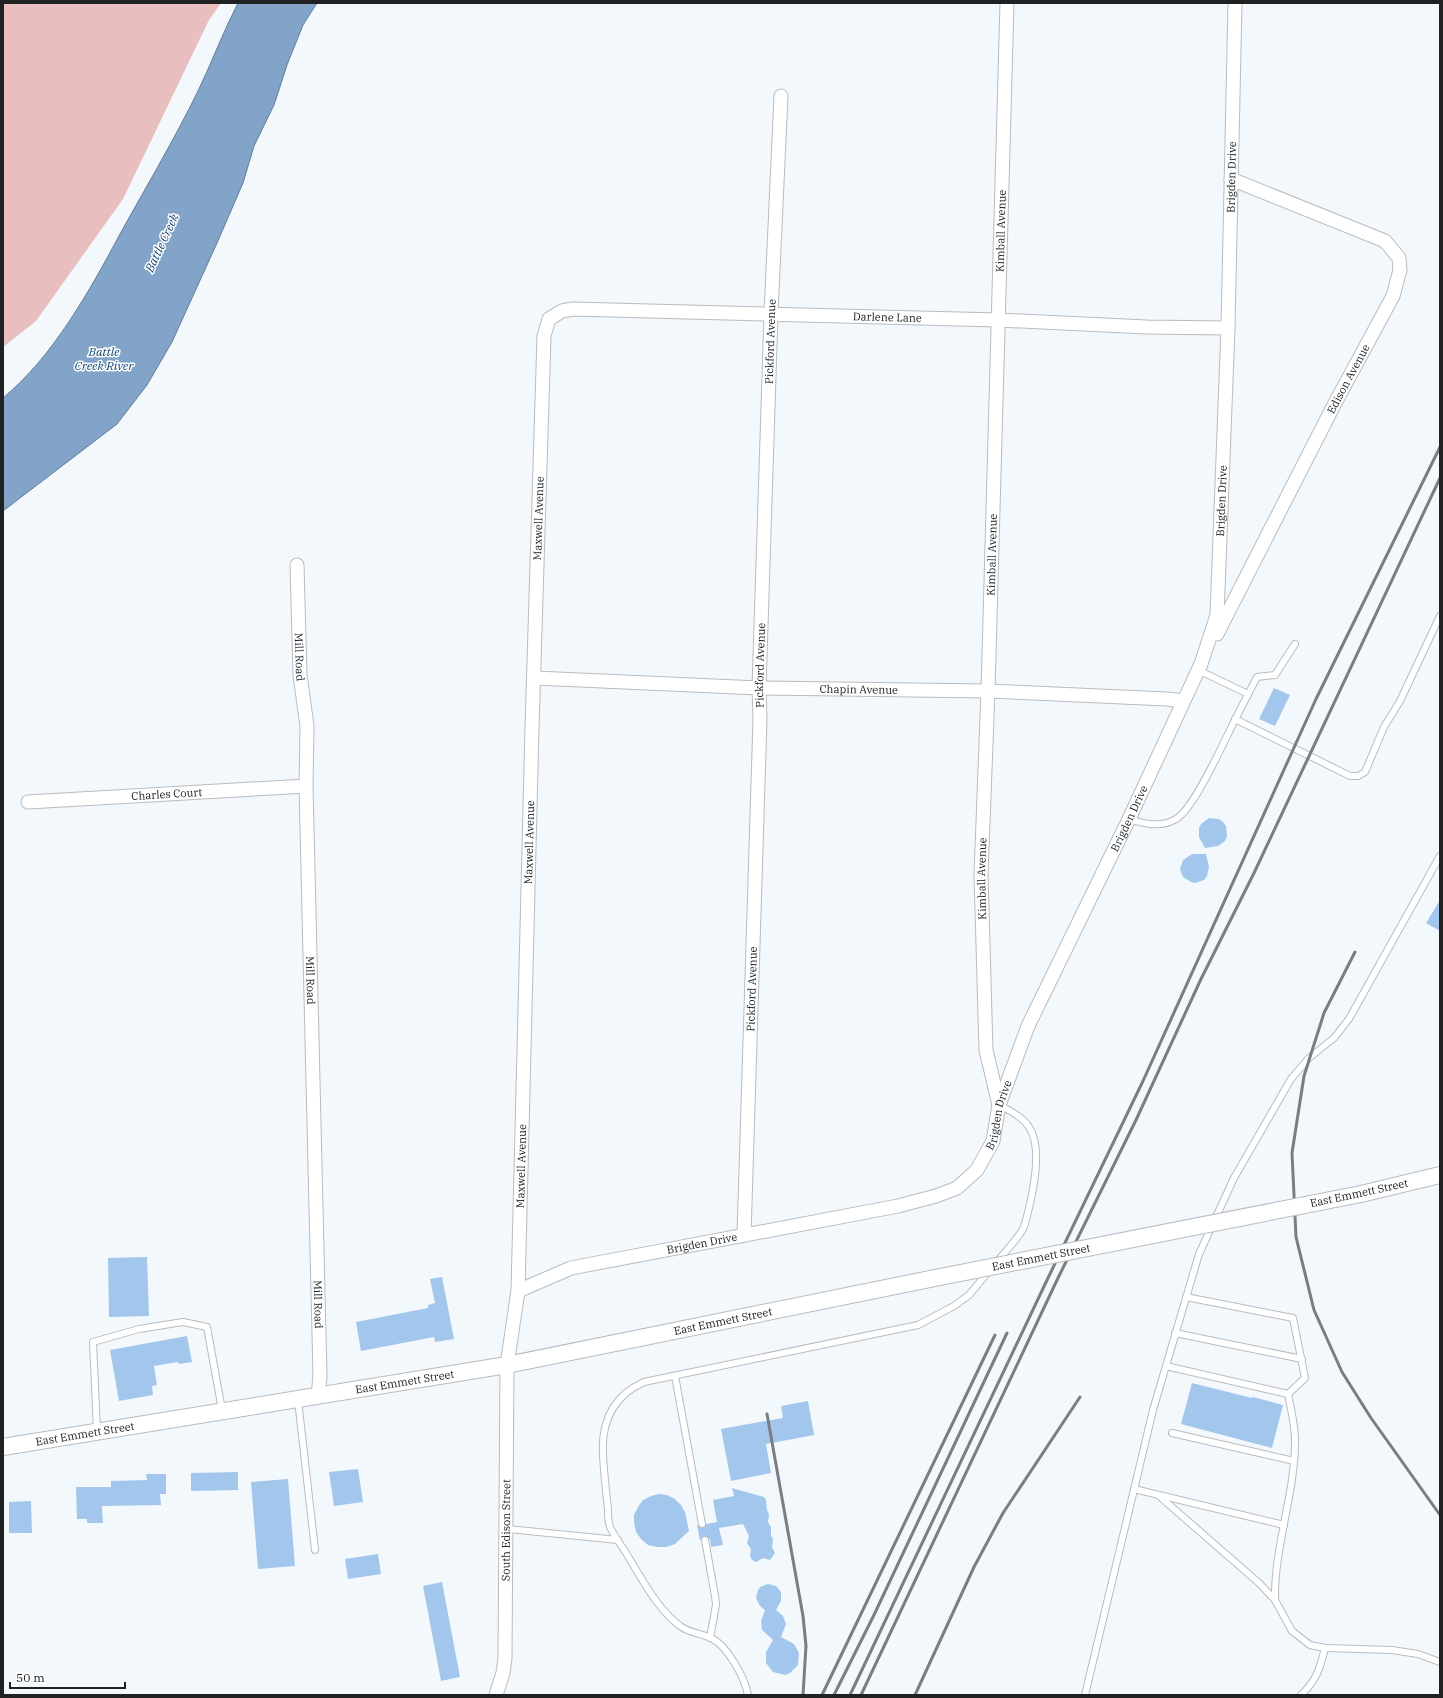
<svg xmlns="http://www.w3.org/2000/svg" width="1443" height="1698" viewBox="0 0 1443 1698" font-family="'IBM Plex Serif',serif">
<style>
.green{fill:#e9bebf}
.water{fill:#81a4c8;stroke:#647d96}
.building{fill:#a3c7ec}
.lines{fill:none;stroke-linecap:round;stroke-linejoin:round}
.service-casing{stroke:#b7bcc1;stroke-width:8}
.minor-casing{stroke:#b7bcc1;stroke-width:15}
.tertiary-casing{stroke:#b7bcc1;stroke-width:18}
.service{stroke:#fff;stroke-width:6}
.minor{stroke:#fff;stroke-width:13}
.tertiary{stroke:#fff;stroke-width:16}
.rail{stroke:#7b7e81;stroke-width:3}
.tertiary-bridge-casing{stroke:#b7bcc1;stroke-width:18;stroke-linecap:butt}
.tertiary-bridge{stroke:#fff;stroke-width:16}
.labels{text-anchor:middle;stroke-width:3;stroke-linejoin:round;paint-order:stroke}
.street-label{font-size:11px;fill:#202123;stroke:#fff}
.water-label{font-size:12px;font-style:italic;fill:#0d4371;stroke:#fff}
</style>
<rect width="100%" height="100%" fill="#f3f8fd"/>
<!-- green -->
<path class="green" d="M3,3H221L209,20L123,199L36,321L3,347Z"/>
<!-- water -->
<path class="water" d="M238,3H317L303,25L287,65L274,105L254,146L243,183L217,243L172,342L147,385L117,424L3,511V398C53,357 90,290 120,234C146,187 174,140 198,91C212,62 223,32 238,3Z"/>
<!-- building -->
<g class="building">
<path d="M1274,688L1290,695L1275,726L1259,719Z"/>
<path d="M1209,818L1219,819L1223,822L1226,826L1227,836L1225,841L1218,846L1205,848L1199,837V828L1201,824Z"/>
<path d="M1192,854H1206L1209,867L1207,876L1204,880L1195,883L1191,882L1183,877L1180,869L1183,860Z"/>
<path d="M1440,900V931L1426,923Z"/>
<path d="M147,1257L149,1316L109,1317L108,1258Z"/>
<path d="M442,1277L454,1339L435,1342L434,1337L361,1351L356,1322L428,1308V1305L435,1303L430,1279Z"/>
<path d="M187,1336L192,1362L179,1364L178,1362L154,1366L157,1385L152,1386L153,1395L119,1401L110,1350Z"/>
<path d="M1192,1383L1252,1398L1253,1397L1283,1405L1272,1448L1181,1424Z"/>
<path d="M808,1401L814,1435L766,1444L771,1473L731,1481L721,1429L783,1418L781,1406Z"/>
<path d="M358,1469L363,1502L334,1506L329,1472Z"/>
<path d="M238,1472V1490L191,1491V1473Z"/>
<path d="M146,1474H166V1494H160L161,1505L102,1506L103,1523H87V1519H77L76,1487H111V1481L147,1480Z"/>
<path d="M288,1479L295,1566L258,1569L251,1482Z"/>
<path d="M732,1488L764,1497L766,1500L767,1510L769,1514L768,1522L771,1527V1536L773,1539L772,1547L775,1553L770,1560L763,1558L756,1562L752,1560L750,1556L751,1549L747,1543L749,1536L743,1524L719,1528L723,1545L711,1547L710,1539L706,1536L702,1537L700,1541L697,1525L702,1528L705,1527L706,1524L717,1522L713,1500L734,1496Z"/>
<path d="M659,1494L667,1495L675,1499L681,1505L685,1512L689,1531L675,1544L666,1547H657L648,1545L641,1539L636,1532L634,1523V1515L638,1507L643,1500L651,1496Z"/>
<path d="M31,1501L32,1533H9V1502Z"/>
<path d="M378,1554L381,1574L348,1579L345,1559Z"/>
<path d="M442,1582L460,1677L441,1681L423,1586Z"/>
<path d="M768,1584L776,1586L781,1592V1601L776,1610L783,1616L786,1624L781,1637L794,1644L799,1653L798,1665L790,1673L785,1675L773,1672L766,1663V1652L773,1640L762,1630L761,1621L765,1610L760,1606L756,1598L758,1590L760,1587Z"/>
</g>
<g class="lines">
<defs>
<g id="service">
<path d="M1198,670L1248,694"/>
<path d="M1235,719L1350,776H1358L1365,772L1384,727L1400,701L1440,616"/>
<path d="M1129,819C1144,824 1161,828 1176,819C1193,810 1222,746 1232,726C1240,709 1249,693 1257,677L1275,675L1295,644"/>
<path d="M996,1263C1005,1252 1016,1241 1023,1229C1026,1223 1027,1215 1029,1208C1034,1187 1042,1146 1029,1127C1022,1116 1010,1111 999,1105"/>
<path d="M1186,1297L1293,1318L1305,1378L1288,1394"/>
<path d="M1175,1333L1302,1359"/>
<path d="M1166,1366L1288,1394C1291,1410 1296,1428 1295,1445C1294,1497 1274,1548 1275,1600"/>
<path d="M675,1376L702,1524"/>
<path d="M298,1400L315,1550"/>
<path d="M97,1431L93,1342L139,1329L183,1322L207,1327L222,1410"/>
<path d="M1172,1433L1294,1461"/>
<path d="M1134,1489L1284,1525"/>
<path d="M1158,1495L1259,1583L1275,1600L1292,1631L1310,1645L1325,1648L1392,1650L1418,1654L1440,1662"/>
<path d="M507,1529L618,1540"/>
<path d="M705,1540L715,1596L716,1605L710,1638"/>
<path d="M748,1695C745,1678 727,1645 711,1638C700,1633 689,1633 680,1626C657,1609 641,1577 626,1553C621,1545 614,1536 610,1527C608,1522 608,1515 608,1509C606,1491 604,1473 603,1455C601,1421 613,1396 644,1382L918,1325L954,1306L969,1295L989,1271"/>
<path d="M1085,1695L1153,1410L1199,1254L1234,1178L1291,1079L1309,1058L1334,1038L1349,1019L1440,856"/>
<path d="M1301,1695C1317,1680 1320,1668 1325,1648"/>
</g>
<g id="minor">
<path id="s1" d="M297,565L300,675L307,726L306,786L320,1376L318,1396"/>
<path id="s2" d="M1217,634L1334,405L1393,296L1400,270L1399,258L1385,241L1231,179"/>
<path id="s3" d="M535,678L759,688L988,691L1167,699L1183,701"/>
<path id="s4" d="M28,802L306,786"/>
<path id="s5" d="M999,1105L986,1050L981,875L988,691L1007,3"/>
<path id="s6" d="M744,1235L760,719L759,688L771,314L781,96"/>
<path id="s7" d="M518,1291L571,1268L898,1206L936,1196L957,1188L977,1170L993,1141L999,1105L1028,1026L1129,819L1201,664L1217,615L1228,328L1235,3"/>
<path id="s8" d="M496,1695L503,1673L505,1658L507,1365L518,1291L532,728L544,336L549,319L562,311L573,309L998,320L1146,327L1228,328"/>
</g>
<g id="tertiary">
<path d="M1361,1194L1440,1175"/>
<path id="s9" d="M3,1447L507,1365L940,1277"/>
</g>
</defs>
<!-- service casing -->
<use href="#service" class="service-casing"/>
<!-- minor casing -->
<use href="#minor" class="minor-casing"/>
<!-- tertiary casing -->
<use href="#tertiary" class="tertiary-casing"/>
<!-- service -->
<use href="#service" class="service"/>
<!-- minor -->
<use href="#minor" class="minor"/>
<!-- tertiary -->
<use href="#tertiary" class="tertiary"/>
<!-- rail -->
<g class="rail">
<path d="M1355,952L1324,1013L1304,1076L1292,1153L1296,1237L1314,1310L1342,1372L1371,1418L1440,1515"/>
<path d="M767,1414L803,1616L806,1646L803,1695"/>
<path d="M822,1695L995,1335"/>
<path d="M834,1695L873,1617L1007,1333"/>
<path d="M850,1695L1048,1278L1143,1081L1316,699L1440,447"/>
<path d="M861,1695L1058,1278L1136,1120L1201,979L1254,873L1440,478"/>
<path d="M915,1695L974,1567L1003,1513L1080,1397"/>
</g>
<defs>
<g id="tertiary-bridge">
<path id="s10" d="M940,1277L1361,1194"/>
</g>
</defs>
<!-- tertiary-bridge casing -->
<use href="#tertiary-bridge" class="tertiary-bridge-casing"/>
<!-- tertiary-bridge -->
<use href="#tertiary-bridge" class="tertiary-bridge"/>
</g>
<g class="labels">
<!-- street labels -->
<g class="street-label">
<text dy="4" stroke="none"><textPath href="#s7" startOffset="1524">Brigden Drive</textPath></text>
<text dy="4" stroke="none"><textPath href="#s5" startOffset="876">Kimball Avenue</textPath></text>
<text dy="4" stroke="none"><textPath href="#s8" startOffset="1720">Darlene Lane</textPath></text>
<text dy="4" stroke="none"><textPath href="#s6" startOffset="894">Pickford Avenue</textPath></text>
<text dy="4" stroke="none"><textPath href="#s2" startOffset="287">Edison Avenue</textPath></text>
<text dy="4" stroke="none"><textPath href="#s7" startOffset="1200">Brigden Drive</textPath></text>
<text dy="4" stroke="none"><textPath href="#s8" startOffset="1179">Maxwell Avenue</textPath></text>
<text dy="4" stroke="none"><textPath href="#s5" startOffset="552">Kimball Avenue</textPath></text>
<text dy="4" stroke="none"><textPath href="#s1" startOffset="92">Mill Road</textPath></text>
<text dy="4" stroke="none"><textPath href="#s6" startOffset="570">Pickford Avenue</textPath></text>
<text dy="4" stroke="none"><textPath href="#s3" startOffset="324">Chapin Avenue</textPath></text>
<text dy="4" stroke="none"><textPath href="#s4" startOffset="139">Charles Court</textPath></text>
<text dy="4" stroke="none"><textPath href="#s7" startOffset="864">Brigden Drive</textPath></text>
<text dy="4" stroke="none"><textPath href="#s8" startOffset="855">Maxwell Avenue</textPath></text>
<text dy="4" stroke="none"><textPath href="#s5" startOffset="228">Kimball Avenue</textPath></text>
<text dy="4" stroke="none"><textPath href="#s1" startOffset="416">Mill Road</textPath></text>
<text dy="4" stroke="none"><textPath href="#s6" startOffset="246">Pickford Avenue</textPath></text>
<text dy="4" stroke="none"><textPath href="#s7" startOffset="539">Brigden Drive</textPath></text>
<text dy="4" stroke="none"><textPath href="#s8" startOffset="531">Maxwell Avenue</textPath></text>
<text transform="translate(1359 1193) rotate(-12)" y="4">East Emmett Street</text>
<text dy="4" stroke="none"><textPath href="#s7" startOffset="191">Brigden Drive</textPath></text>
<text dy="4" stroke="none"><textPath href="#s10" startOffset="103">East Emmett Street</textPath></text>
<text dy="4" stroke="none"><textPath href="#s1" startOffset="740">Mill Road</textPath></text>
<text dy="4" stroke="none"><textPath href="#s9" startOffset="731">East Emmett Street</textPath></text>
<text dy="4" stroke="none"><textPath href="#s9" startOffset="407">East Emmett Street</textPath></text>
<text dy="4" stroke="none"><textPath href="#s9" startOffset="83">East Emmett Street</textPath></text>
<text dy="4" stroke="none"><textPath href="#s8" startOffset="166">South Edison Street</textPath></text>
</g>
<!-- water labels -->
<g class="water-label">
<text transform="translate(162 243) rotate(-65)" y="4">Battle Creek</text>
<text x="104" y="356">Battle<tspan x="104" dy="14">Creek River</tspan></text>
</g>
</g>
<!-- border -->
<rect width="1443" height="1698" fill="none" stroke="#202123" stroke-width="8"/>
<!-- scale -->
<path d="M10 1682v6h115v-6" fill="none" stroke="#202123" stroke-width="2"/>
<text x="16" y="1682" font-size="12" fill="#202123" stroke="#ffffff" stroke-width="3" paint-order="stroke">50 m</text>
</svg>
